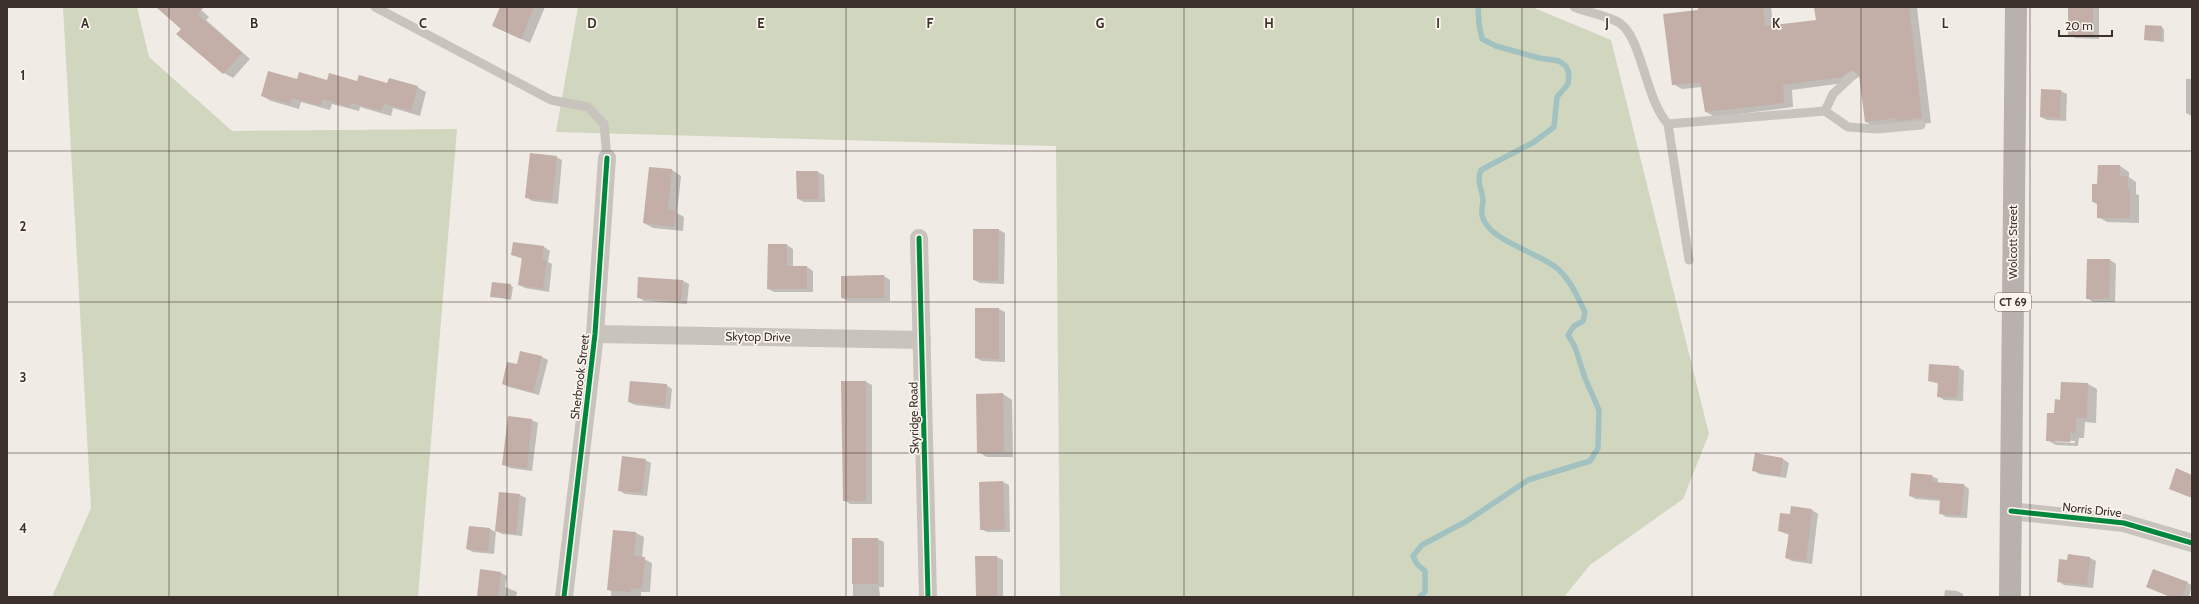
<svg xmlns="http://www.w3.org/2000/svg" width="2199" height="604" viewBox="0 0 2199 604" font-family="Cabin,sans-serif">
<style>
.green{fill:#d1d6bf}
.shadow{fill:#0003;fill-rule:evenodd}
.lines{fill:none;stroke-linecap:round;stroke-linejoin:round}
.stream{stroke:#a1c2c1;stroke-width:5.5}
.building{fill:#c3afa7}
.lane{stroke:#c9c3be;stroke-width:9}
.street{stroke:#c9c3be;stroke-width:18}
.primary{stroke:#b8b1ad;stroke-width:22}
.cycleway-casing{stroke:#fbf5ee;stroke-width:8}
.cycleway{stroke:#00873e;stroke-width:5}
.grid{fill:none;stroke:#3b302b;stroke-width:1;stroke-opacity:0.55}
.labels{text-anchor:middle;stroke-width:3.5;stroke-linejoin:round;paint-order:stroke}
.shield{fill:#fbf5ee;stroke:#756b66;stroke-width:1}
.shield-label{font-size:11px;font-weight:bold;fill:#3b302b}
.street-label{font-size:12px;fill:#3b302b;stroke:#fbf5ee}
.grid-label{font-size:13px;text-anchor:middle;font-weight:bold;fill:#3b302b;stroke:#fbf5ee;stroke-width:3.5;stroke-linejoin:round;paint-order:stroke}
</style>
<rect width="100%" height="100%" fill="#f0ebe5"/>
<!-- green -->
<g class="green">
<path d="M63,7H137L149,57L232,131L457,129L418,597H52L91,508Z"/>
<path d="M578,7H1532L1611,40L1709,434L1683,499L1590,565L1564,597H1060L1056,146L556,132Z"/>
</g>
<!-- shadow -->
<g class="shadow">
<path d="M162,7H198L209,17L206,20L250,59L233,78L224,73L178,34L182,29Z"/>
<path d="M501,7H545L530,43L493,26Z"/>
<path d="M1708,7H1771L1773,26L1817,21L1815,7H1915L1917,8L1931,123L1875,127L1866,122L1860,76L1851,82L1792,90L1793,107L1715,117L1706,112L1702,87L1682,89L1673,84L1699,11Z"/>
<path d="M2069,7H2099V39L2075,38L2069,35Z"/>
<path d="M2161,27L2164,29V42L2145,40Z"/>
<path d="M2186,79H2192V116L2186,113Z"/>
<path d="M298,80L417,87L426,92L420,116L393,108L391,116L360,107L359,111L332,104L330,110L301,102L299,109L271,101L262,96Z"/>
<path d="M2042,90L2061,91L2067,94L2066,121L2047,120L2041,117Z"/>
<path d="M556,157L562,160L558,204L532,201L526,197Z"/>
<path d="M2120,166L2129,172V177L2136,182V194L2139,195V223L2107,222L2098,217V205L2093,202L2098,185Z"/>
<path d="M650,168L672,170L681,176L677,213L684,217L683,231L653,228L644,223Z"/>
<path d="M797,172H818L824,175L825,202H804L798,199Z"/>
<path d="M999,230L1005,233L1004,284L980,283L974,280Z"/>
<path d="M787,245L793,249V267H807L813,271V292H774L768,289Z"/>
<path d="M544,247L550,251L548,262L552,264L549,292L525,288L519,285L523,259L512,255Z"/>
<path d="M2110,260L2116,264L2115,302H2093L2087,298Z"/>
<path d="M884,276L890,280V301H848L842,298Z"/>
<path d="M683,281L689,284L687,304L644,301L638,297Z"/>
<path d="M510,285L513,287L511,300L491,296Z"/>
<path d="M976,309H999L1005,312V362L982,361L976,358Z"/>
<path d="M542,357L548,360L539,395L509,387L503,384L517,365Z"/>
<path d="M1958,367L1964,371L1963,401L1944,400L1938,396L1939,384L1929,381Z"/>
<path d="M842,382H866L872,385V504H850L844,500Z"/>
<path d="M2088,384L2097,389L2096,423L2085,422L2084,438H2079L2078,446L2056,445L2047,440L2061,401ZM2055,440L2075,441V443L2055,442Z"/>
<path d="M666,385L672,389L670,409L635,405L629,402Z"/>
<path d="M1003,394L1012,400L1013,457H987L978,452Z"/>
<path d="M509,417L532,420L538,423L532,471L510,468L504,465Z"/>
<path d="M1783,459L1789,463L1786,478L1759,474L1753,470Z"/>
<path d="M645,460L651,463L647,496L625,494L619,490Z"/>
<path d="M1932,476L1938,479V483L1964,485L1969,489L1967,518L1946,517L1940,513L1941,501L1916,499L1910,496Z"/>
<path d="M1003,482L1009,485L1010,532H987L981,529Z"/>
<path d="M500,493L520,495L526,498L522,536L502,534L496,531L494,554L473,552L467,549L490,529L496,532Z"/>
<path d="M1792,508L1812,510L1818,514L1812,564L1792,561L1786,558L1789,535L1779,531L1791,515Z"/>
<path d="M636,533L644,537L642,558L652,563L650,592H641V597H611V591L608,589Z"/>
<path d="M853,539H878L884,542V587H879L880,597H853Z"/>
<path d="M997,557L1003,560V597H977Z"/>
<path d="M2090,558L2096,561L2093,588L2064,585L2058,581L2068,561Z"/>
<path d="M501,573L507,576L505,587L517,592L516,597H480Z"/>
<path d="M2187,583L2192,585L2189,597H2170L2147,587Z"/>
<path d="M1945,590L1957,591L1963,594V597H1944Z"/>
</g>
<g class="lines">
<!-- stream -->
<path class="stream" d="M1419,597L1425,592V571L1417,564L1413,556L1422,545L1467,521L1528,480L1590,461L1598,448L1599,410L1585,378L1575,347L1568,335L1574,326L1583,321L1585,312C1577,296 1571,281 1558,269C1539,252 1487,241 1482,215C1481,210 1483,205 1483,200C1482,189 1476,181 1481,170L1534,142L1554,127L1557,97L1568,84L1569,74L1566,66L1559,61L1539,58L1496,46L1482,39L1479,24L1478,7"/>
</g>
<!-- building -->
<g class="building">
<path d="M156,7H204L197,14L242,53L223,74L176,34L181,29Z"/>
<path d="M500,7H534L521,39L492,26Z"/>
<path d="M1698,7H1763L1765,26L1816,20L1814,7H1909L1922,118L1897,121V118L1865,122L1859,75L1851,70L1842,77L1783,85L1784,103L1705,112L1700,82L1672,85L1663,14L1698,10Z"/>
<rect x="2068" y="7" width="25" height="29"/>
<path d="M2145,25L2162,26L2161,41L2144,40Z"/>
<path d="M268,71L297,79L299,72L327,80L329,73L357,81L359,75L387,83L389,78L418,86L411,111L384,104L382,111L351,103L350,107L323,99L321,106L292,98L290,104L261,96Z"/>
<path d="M2041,89L2061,90L2060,118L2040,117Z"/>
<path d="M530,153L557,156L552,201L525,198Z"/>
<path d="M2098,165H2120V176H2128V189H2130V218H2097V202H2092V184H2097Z"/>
<path d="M649,167L672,169L668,210L676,211L674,227L643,223Z"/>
<path d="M796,171H818L819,199H797Z"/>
<path d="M973,229H999L998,281L973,280Z"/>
<path d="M513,242L544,246L542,259L547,260L543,289L518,285L522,257L511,255Z"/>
<path d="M768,244H787V266H807V289H767Z"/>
<path d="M2087,259H2110L2109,299H2086Z"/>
<path d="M884,275V298H841V276Z"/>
<path d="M638,277L683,280L681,301L637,298Z"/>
<path d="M492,282L511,284L509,299L490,297Z"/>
<path d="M975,308H999V359L975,358Z"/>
<path d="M520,351L542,356L533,392L502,384L507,362L517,364Z"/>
<path d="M1929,364L1959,366L1957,398L1937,397L1938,382L1928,381Z"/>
<path d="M630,381L667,384L665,406L628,402Z"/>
<path d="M841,381H866V501H843Z"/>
<path d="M2061,382L2088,383L2087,418H2076V433H2070V442L2046,441L2047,413H2054L2055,399L2060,400Z"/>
<path d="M1003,393L1004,452L977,453L976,394Z"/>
<path d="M508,416L532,419L527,468L502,465Z"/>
<path d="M1755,453L1783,458L1780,476L1752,471Z"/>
<path d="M622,456L646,459L642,493L618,491Z"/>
<path d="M2176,468L2192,475V498L2169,489Z"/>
<path d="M1911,473L1932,475V482L1964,484L1961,515L1939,514L1940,499L1909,496Z"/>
<path d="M1003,481L1005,529L980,530L979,482Z"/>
<path d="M499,492L520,494L516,534L495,531Z"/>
<path d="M1791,506L1812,509L1806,561L1785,558L1789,533L1778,531L1780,513L1790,514Z"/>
<path d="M469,526L490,528L488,552L466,549Z"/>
<path d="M613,530L636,532L634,556L645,557L642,589L631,588V592L607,590Z"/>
<rect x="852" y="538" width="26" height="46"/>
<path d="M2068,554L2090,557L2087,585L2057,582L2059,559L2067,560Z"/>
<path d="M975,556H997V597H976Z"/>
<path d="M480,569L501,572L498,597H477Z"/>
<path d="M2153,569L2188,582L2182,597H2171L2146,587Z"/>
</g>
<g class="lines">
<!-- lane -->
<g class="lane">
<path d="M375,7L551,100L588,107L604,124L607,158"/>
<path d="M1574,7C1587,12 1607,16 1618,22C1642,35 1645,100 1668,124L1689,260"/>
<path d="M1825,111L1833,94L1852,76"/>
<path d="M1668,124L1825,111L1848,127L1877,129L1921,125"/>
</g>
<!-- street -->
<g class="street">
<path d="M919,238L928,597"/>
<path d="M595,334L922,340"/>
<path d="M2011,511L2124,523L2192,543"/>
<path d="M564,597L595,334L607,158"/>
</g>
<!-- primary -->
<path class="primary" d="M2010,597L2016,7"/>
<defs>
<g id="cycleway">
<path d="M919,238L928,597"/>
<path d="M2011,511L2124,523L2192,543"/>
<path d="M564,597L595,334L607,158"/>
</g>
</defs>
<!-- cycleway casing -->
<use href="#cycleway" class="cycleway-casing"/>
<!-- cycleway -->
<use href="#cycleway" class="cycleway"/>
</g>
<!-- grid -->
<path class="grid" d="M169,7V597M338,7V597M507,7V597M677,7V597M846,7V597M1015,7V597M1184,7V597M1353,7V597M1522,7V597M1692,7V597M1861,7V597M2030,7V597M7,151H2192M7,302H2192M7,453H2192"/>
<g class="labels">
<!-- shield labels -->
<rect class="shield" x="1995" y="293" width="36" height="18" rx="3"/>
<g class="shield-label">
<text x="2013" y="306">CT 69</text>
</g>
<!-- street labels -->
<g class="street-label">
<text transform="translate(2013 242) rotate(-90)" y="4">Wolcott Street</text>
<text transform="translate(758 337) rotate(1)" y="4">Skytop Drive</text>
<text transform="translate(580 377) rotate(-83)" y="4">Sherbrook Street</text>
<text transform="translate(914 418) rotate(-91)" y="4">Skyridge Road</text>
<text transform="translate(2092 510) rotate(6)" y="4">Norris Drive</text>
</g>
</g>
<g class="grid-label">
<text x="85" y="28">A</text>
<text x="254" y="28">B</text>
<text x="423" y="28">C</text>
<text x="592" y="28">D</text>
<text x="761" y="28">E</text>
<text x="930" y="28">F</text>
<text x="1100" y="28">G</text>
<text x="1269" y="28">H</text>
<text x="1438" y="28">I</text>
<text x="1607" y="28">J</text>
<text x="1776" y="28">K</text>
<text x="1945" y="28">L</text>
<text x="23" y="80">1</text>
<text x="23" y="231">2</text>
<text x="23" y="382">3</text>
<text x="23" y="533">4</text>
</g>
<!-- border -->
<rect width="2199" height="604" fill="none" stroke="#3b302b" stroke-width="16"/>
<!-- scale -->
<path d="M2059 30v6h53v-6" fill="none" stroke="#3b302b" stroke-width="2"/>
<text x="2065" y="30" font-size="12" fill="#3b302b" stroke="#fbf5ee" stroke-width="3" paint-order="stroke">20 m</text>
</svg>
